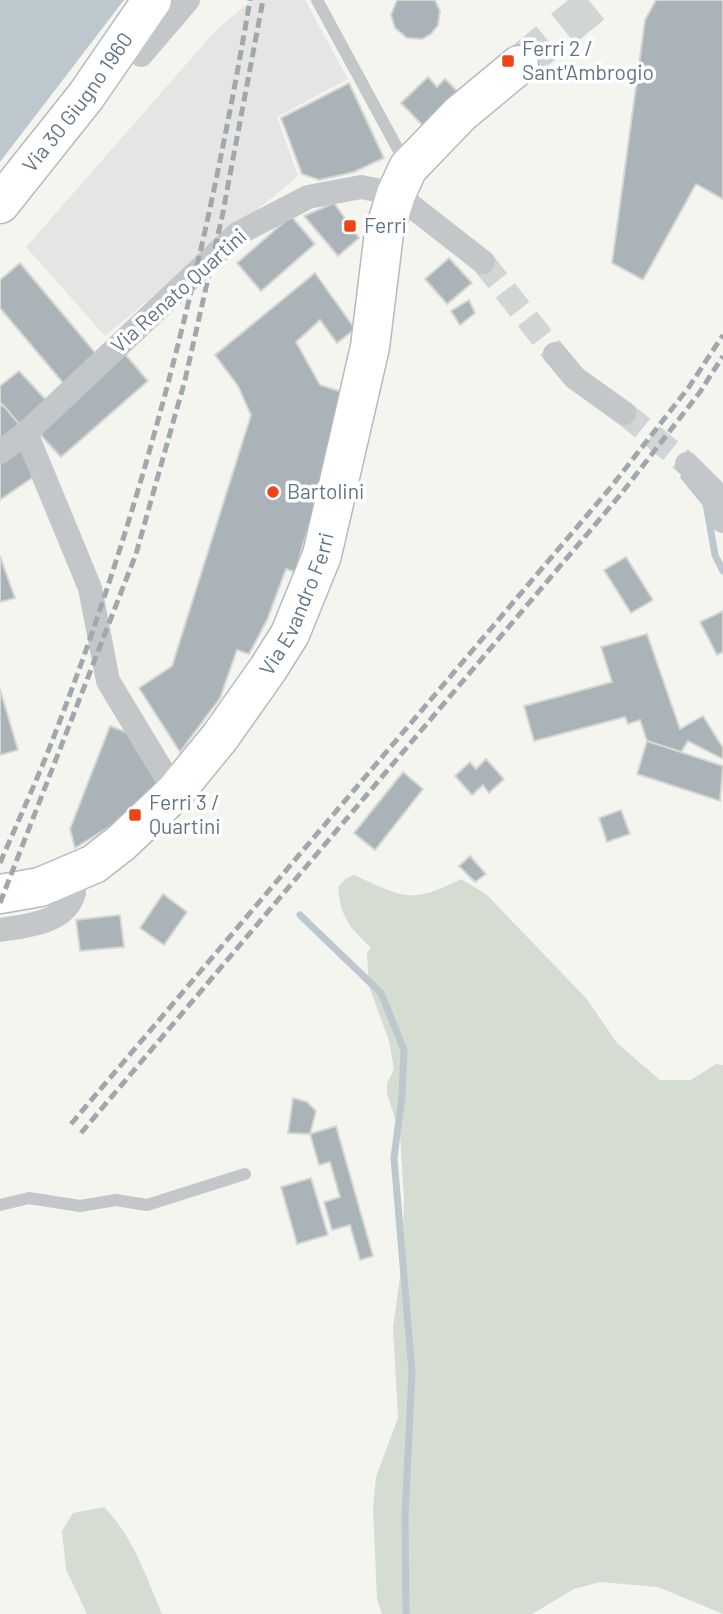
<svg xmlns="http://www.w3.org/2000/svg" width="723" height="1614" viewBox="0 0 723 1614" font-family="Barlow,sans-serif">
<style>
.built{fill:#e5e6e4}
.green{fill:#d5dcd1}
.water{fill:#bcc8cd}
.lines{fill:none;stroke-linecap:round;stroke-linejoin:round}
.stream{stroke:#bcc8cd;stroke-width:7}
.building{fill:#aab3b7;stroke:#d6d6d3;stroke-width:2}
.street-tunnel{stroke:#d0d5d5;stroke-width:24;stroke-dasharray:24 12;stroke-linecap:butt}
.primary-tunnel{stroke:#d0d5d5;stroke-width:38;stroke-dasharray:38 19;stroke-linecap:butt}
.primary-casing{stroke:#b6babe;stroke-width:41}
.lane{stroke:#c3c7ca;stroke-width:12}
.street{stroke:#c3c7ca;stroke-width:24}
.primary{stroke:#fff;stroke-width:38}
.rail{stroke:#a1a8ad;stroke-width:5;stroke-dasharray:10 5;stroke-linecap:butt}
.poi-dot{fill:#ee4417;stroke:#fff;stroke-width:2.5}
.labels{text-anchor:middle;stroke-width:7;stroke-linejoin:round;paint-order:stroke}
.poi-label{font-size:21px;fill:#617583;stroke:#fff;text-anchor:start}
.street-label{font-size:21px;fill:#617583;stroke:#fff}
</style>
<rect width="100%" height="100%" fill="#f5f5f0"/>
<!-- built -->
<path class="built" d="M252,0H305L348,79L277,117L298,176L105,336L26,247L216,30Z"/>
<!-- green -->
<g class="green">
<path d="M354,875C403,897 410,905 461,879L486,894L586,998L617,1043L660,1080H691L716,1064L723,1065V1614L658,1587L600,1582L574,1589L532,1614H382L377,1599L373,1508L376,1477L398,1418L393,1327L402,1263L404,1198L400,1134L387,1094V1083L394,1069L389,1041L369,986L367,953L371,948C349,926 341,919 338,887L345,879Z"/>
<path d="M104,1507C133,1536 146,1577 162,1614H87L66,1569L62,1531L73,1513Z"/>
</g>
<!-- water -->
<path class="water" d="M0,0H124L0,162Z"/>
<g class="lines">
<!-- stream -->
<g class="stream">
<path d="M684,477L706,504L715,555L723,571"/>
<path d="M300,915L381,993L404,1050L402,1096L394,1158L412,1372L405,1516L406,1614"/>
</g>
</g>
<!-- building -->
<g class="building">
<path d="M397,0H435L440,11L438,25L431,34L422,39L407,38L395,28L391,15Z"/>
<path d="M656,0H723V199L696,184L643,280L612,263L645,20Z"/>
<path d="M428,77L437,87L445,79L460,94L425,128L401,103Z"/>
<path d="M349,83L384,158L354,172L319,180L302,174L281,118Z"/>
<path d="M334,203L359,238L338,256L304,216Z"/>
<path d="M291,216L315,244L261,291L237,263Z"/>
<path d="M449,258L472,283L447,304L425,279Z"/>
<path d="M20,263L98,356L64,384L0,308V280Z"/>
<path d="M315,273L355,329L337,343L320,320L296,342L320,385L348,394L295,572L286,569L267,620L249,654L237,650L220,698L180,752L139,688L172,666L251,415L238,386L215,355Z"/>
<path d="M469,300L475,313L460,325L451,311Z"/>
<path d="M124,353L148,381L61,457L36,430Z"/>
<path d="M19,371L47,401L19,424L0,402V386Z"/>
<path d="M3,405L19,424L0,444V407Z"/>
<path d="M20,447L39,473L0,500V462Z"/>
<path d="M0,556L15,598L0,602Z"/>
<path d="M626,557L653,600L631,613L604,570Z"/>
<path d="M723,611V652L717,655L700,622Z"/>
<path d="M647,634L680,729L703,716L723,748V759L688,741L681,752L647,741L640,720L628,724L625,717L534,741L524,706L612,682L601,647Z"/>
<path d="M0,689L18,750L0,755Z"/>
<path d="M110,726L131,734L161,783L125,817L75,848L70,829Z"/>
<path d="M647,741L723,766L720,801L637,774Z"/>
<path d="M486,759L504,779L489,793L483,785L472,795L455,776L470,762L476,769Z"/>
<path d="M403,772L423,789L375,850L354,833Z"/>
<path d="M621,810L630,834L607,842L599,818Z"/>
<path d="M470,856L486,874L475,882L459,866Z"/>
<path d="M163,894L187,912L164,945L140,928Z"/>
<path d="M120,915L124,947L80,951L76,920Z"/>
<path d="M293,1098L307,1102L316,1111L310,1134L288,1133Z"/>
<path d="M336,1126L373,1256L360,1260L350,1225L332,1230L324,1202L340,1197L330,1162L319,1165L310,1134Z"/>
<path d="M311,1178L328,1235L297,1244L281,1187Z"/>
</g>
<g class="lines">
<!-- street-tunnel -->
<g class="street-tunnel">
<path d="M483,262L555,354"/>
<path d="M624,413L687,464"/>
</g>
<!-- primary-tunnel -->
<path class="primary-tunnel" d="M519,65L598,0"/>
<defs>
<g id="primary">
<path id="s1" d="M0,204L86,96L152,0"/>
<path id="s2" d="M0,894L40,887L94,864L121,843L175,792L220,737L268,669L290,634L322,555L370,347L384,233L396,194L408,168L460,114L519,65"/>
</g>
</defs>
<!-- primary casing -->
<use href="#primary" class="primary-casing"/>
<!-- lane -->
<g class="lane">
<path d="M317,0L406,164"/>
<path d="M0,1205L29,1198L80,1206L116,1200L147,1205L245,1174"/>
</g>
<!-- street -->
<g class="street">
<path d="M141,55L188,0"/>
<path d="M555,354L575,378L624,413"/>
<path d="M26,433L90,588L108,681L175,792"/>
<path d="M0,452L26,433L237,234L308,197L361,187L396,194L483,262"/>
<path d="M687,464L718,495L723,521"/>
<path d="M0,930C26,926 66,923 74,893L67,875"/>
</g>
<!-- primary -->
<use href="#primary" class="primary"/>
<!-- rail -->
<g class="rail">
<path d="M0,863C19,819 39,776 56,731C147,496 208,248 250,0"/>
<path d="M0,903L136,554L185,380L222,217L263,0"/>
<path d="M71,1124L611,487L689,387L723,335"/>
<path d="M81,1133L621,494L700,392L723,356"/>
</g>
</g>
<!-- markers -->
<g class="poi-dot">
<rect x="501" y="54" width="14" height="14" rx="3.5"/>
<rect x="343" y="219" width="14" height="14" rx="3.5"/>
<circle cx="273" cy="492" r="7"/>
<rect x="128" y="808" width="14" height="14" rx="3.5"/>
</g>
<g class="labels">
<!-- poi labels -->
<g class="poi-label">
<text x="522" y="56">Ferri 2 /<tspan x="522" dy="24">Sant'Ambrogio</tspan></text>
<text x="364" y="233">Ferri</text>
<text x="287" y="499">Bartolini</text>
<text x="149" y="810">Ferri 3 /<tspan x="149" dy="24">Quartini</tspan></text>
</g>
<!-- street labels -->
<g class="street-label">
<text dy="7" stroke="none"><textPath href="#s1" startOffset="128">Via 30 Giugno 1960</textPath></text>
<text transform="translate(179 291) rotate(-42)" y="7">Via Renato Quartini</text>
<text dy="7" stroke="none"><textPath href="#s2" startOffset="434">Via Evandro Ferri</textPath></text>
</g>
</g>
</svg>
